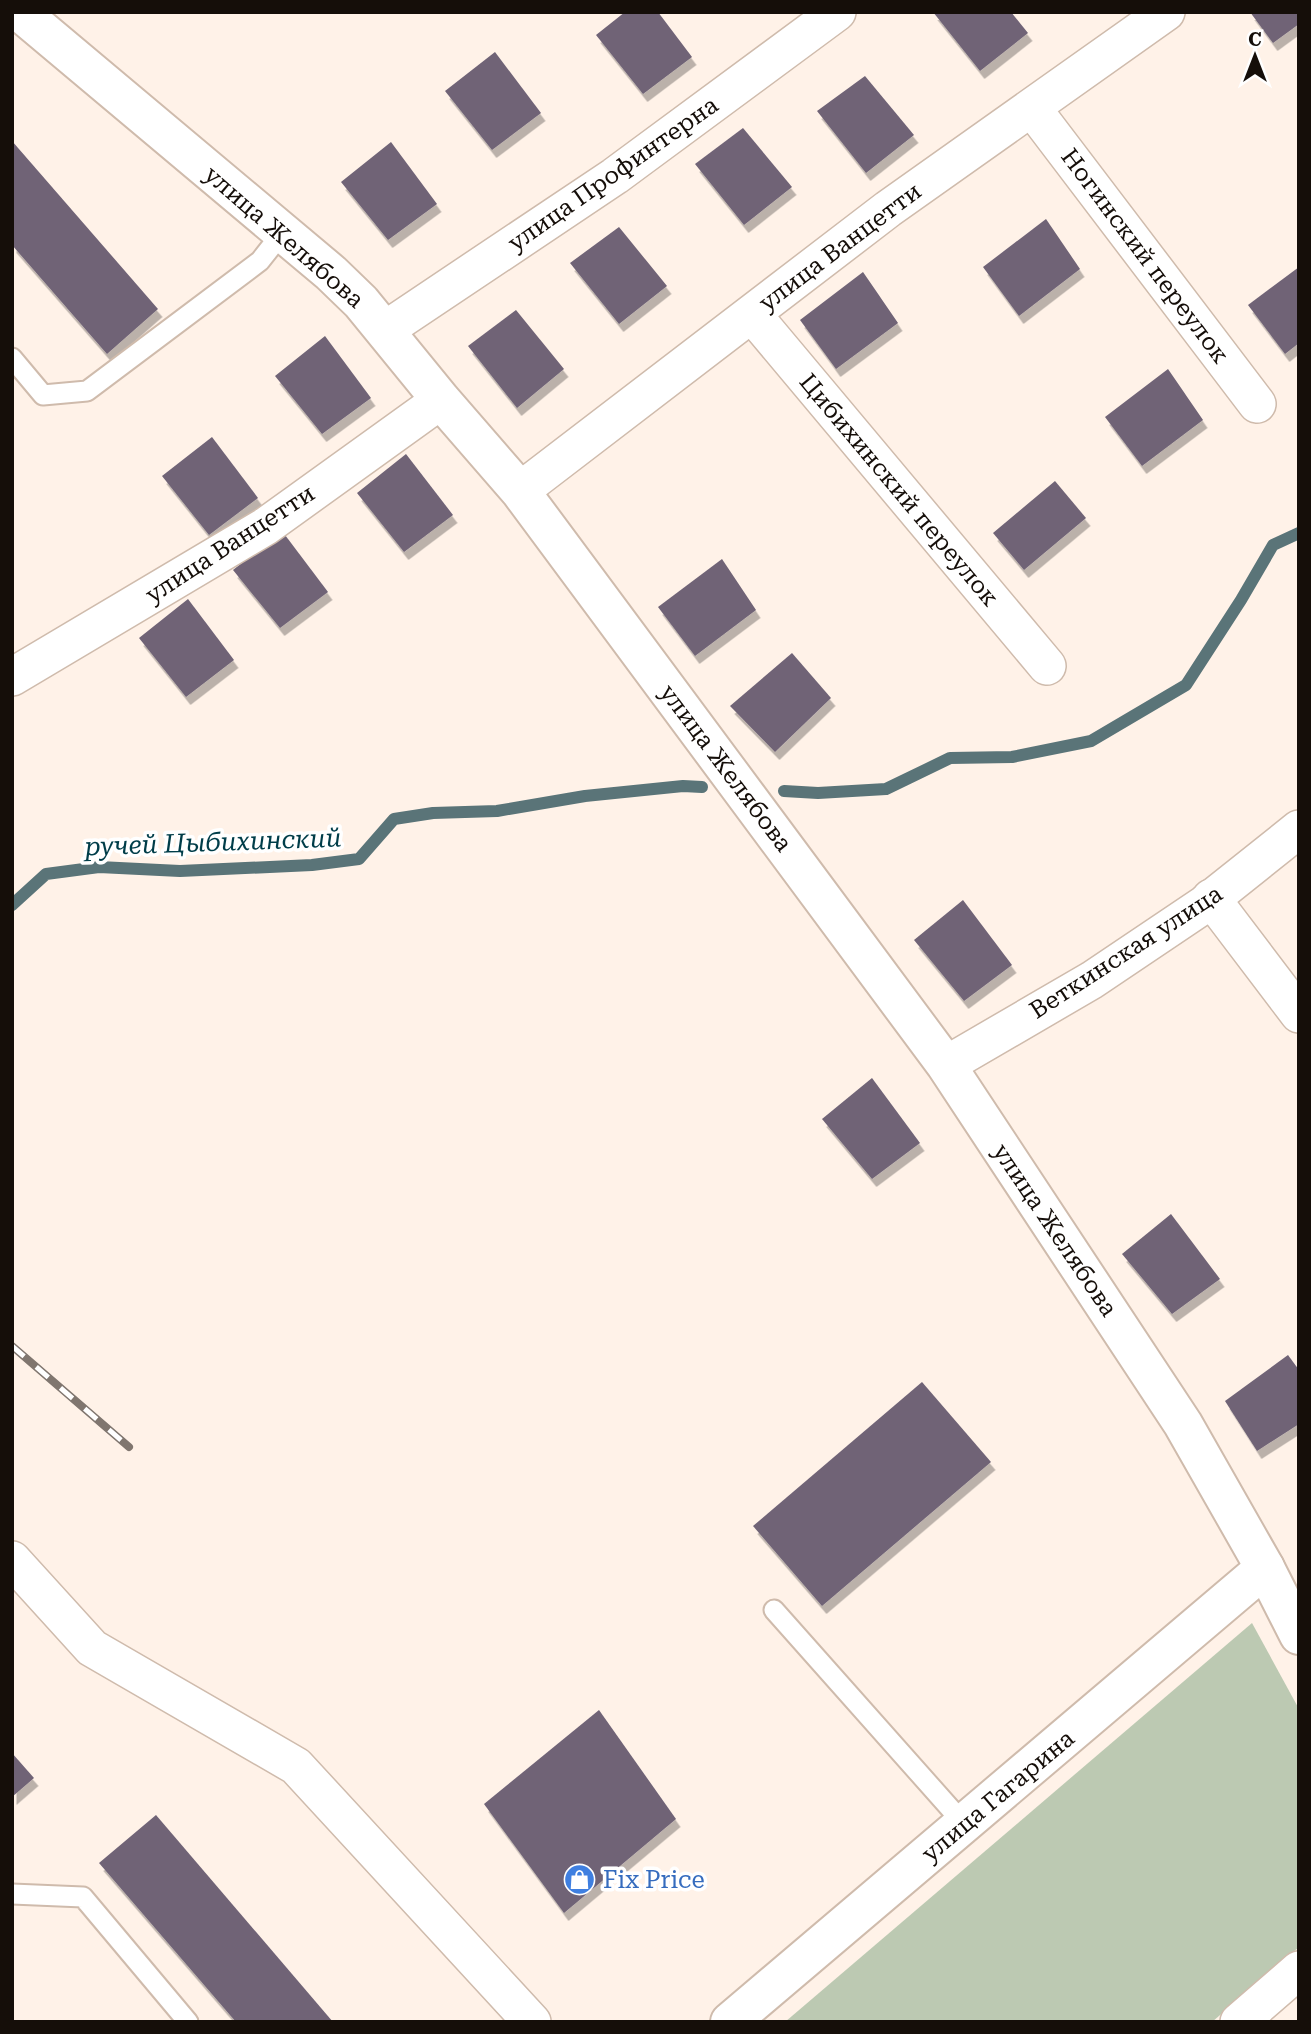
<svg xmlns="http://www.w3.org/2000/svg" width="1311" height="2034" viewBox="0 0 1311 2034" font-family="'Roboto Serif',serif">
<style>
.green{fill:#bcc9b2}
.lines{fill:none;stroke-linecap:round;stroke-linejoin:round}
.stream{stroke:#5a7478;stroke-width:12}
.building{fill:#6f6376;filter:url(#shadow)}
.service-casing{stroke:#cfbbac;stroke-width:23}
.minor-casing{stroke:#cfbbac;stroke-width:40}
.tertiary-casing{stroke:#cfbbac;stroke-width:42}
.secondary-casing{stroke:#cfbbac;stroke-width:42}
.service{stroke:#fff;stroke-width:19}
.minor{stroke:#fff;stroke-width:37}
.tertiary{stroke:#fff;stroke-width:38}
.secondary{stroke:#fff;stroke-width:38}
.rail-casing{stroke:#80766f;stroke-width:8}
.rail{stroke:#fff;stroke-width:5;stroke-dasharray:16;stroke-linecap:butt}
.labels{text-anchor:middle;stroke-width:7;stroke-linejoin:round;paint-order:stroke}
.street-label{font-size:24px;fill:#150e09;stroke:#fff}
.shop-label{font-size:24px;fill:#366cbe;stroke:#fff;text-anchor:start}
.water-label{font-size:26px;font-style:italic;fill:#003d49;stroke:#fff}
</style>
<defs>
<filter id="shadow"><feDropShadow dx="4.5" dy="8" stdDeviation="0" flood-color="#0004"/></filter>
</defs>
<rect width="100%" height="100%" fill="#fff2e8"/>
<!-- green -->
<path class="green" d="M1252,1623L1299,1709V1947L1212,2022H785Z"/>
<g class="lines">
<!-- stream -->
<g class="stream">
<path d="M784,791L818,793L886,789L950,758L1012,757L1091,741L1186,685L1241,600L1273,545L1299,533"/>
<path d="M12,905L46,874L99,867L180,871L312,865L359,859L394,819L433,813L497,811L585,796L683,786L702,787"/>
</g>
</g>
<!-- building -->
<g class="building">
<path d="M625,12H658L692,57L643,94L596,35Z"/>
<path d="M933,12H1011L1028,33L980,71Z"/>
<path d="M1250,12H1299V24L1273,43Z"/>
<path d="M495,52L541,113L492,150L445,91Z"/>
<path d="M865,76L914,135L866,173L817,111Z"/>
<path d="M743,128L792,187L744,225L695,164Z"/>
<path d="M12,141L158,309L107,354L12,245Z"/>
<path d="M391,142L437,204L388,240L341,182Z"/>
<path d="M1046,219L1080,269L1019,316L983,267Z"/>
<path d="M619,227L667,286L619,324L570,263Z"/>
<path d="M1299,267V343L1285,354L1248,305Z"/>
<path d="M863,272L898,323L836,369L800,320Z"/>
<path d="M516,310L564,369L517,408L468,346Z"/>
<path d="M325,336L371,398L322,434L275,376Z"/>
<path d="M1168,369L1203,420L1142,466L1105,417Z"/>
<path d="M212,437L258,498L209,535L162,476Z"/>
<path d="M406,454L453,515L404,552L357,493Z"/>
<path d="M1055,481L1086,518L1024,570L993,533Z"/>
<path d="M282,531L328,592L280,628L233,570Z"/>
<path d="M722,559L756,610L695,656L658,607Z"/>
<path d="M188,599L234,660L186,697L139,638Z"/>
<path d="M792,653L831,698L775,752L730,706Z"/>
<path d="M963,900L1012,965L964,1001L914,940Z"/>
<path d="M872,1078L920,1143L872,1179L822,1119Z"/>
<path d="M1171,1214L1220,1279L1172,1314L1122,1254Z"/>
<path d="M1288,1355L1299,1370V1424L1257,1451L1225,1401Z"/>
<path d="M922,1382L991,1462L822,1606L753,1526Z"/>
<path d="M599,1710L676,1819L564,1913L484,1804Z"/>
<path d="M12,1753L34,1778L12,1797Z"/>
<path d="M156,1815L333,2022H236L99,1863Z"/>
</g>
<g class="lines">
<defs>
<g id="service">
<path d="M12,358L43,395L87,391L260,261L282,233"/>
<path d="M774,1610L965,1825"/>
<path d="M12,1894L83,1897L188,2022"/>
</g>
<g id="minor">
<path d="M1032,108L1257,404"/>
<path d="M752,314L1047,666"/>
<path d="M385,330L615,176L837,12"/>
<path d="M520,491L888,209L1166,12"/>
<path d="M12,677L266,526L441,400"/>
<path d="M1211,898L1299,1014"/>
<path d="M946,1065L1092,980L1205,904L1299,829"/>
<path d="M12,1560L92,1648L296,1766L532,2022"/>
<path d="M1239,2022L1299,1970"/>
</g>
<path id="tertiary" d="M730,2022L1265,1568"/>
<path id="secondary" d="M20,12L331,273L361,302L441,400L520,491L946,1065L1183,1424L1265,1568L1299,1635"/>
</defs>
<!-- service casing -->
<use href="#service" class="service-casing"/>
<!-- minor casing -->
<use href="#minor" class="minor-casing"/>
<!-- tertiary casing -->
<use href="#tertiary" class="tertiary-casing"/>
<!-- secondary casing -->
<use href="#secondary" class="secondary-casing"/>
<!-- service -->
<use href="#service" class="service"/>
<!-- minor -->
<use href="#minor" class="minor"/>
<!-- tertiary -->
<use href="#tertiary" class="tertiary"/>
<!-- secondary -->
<use href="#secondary" class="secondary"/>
<defs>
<path id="rail" d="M12,1346L129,1447"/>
</defs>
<!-- rail casing -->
<use href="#rail" class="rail-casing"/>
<!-- rail -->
<use href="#rail" class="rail"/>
</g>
<!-- icons -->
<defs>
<symbol id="shop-disc" viewBox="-11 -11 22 22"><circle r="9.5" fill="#3f7fe0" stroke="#fff"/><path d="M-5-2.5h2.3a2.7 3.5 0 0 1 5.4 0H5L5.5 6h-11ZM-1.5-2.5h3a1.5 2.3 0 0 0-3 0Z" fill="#fff"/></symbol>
</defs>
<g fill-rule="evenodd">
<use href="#shop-disc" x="562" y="1862" width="35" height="35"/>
</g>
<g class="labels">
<!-- street labels -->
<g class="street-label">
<text transform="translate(613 174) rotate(-35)" y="8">улица Профинтерна</text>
<text transform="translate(284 237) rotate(41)" y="8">улица Желябова</text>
<text transform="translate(840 247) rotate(-37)" y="8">улица Ванцетти</text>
<text transform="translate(1145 256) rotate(53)" y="8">Ногинский переулок</text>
<text transform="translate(899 490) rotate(50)" y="8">Цибихинский переулок</text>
<text transform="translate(230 544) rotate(-33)" y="8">улица Ванцетти</text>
<text transform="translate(726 768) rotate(53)" y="8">улица Желябова</text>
<text transform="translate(1126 952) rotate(-33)" y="8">Веткинская улица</text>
<text transform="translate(1055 1230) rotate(56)" y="8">улица Желябова</text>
<text transform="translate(998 1796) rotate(-40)" y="8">улица Гагарина</text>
</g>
<!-- shop labels -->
<g class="shop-label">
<text x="603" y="1888">Fix Price</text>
</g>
<!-- water labels -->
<g class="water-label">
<text transform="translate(213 842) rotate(-2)" y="9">ручей Цыбихинский</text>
</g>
</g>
<!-- border -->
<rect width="1311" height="2034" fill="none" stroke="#150e09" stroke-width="28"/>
<!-- north arrow -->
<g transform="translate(1255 56)" stroke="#ffffff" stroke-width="5" paint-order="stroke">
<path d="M0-5L12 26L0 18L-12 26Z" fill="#150e09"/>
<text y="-10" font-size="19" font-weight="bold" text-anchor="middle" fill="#150e09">С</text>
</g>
</svg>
